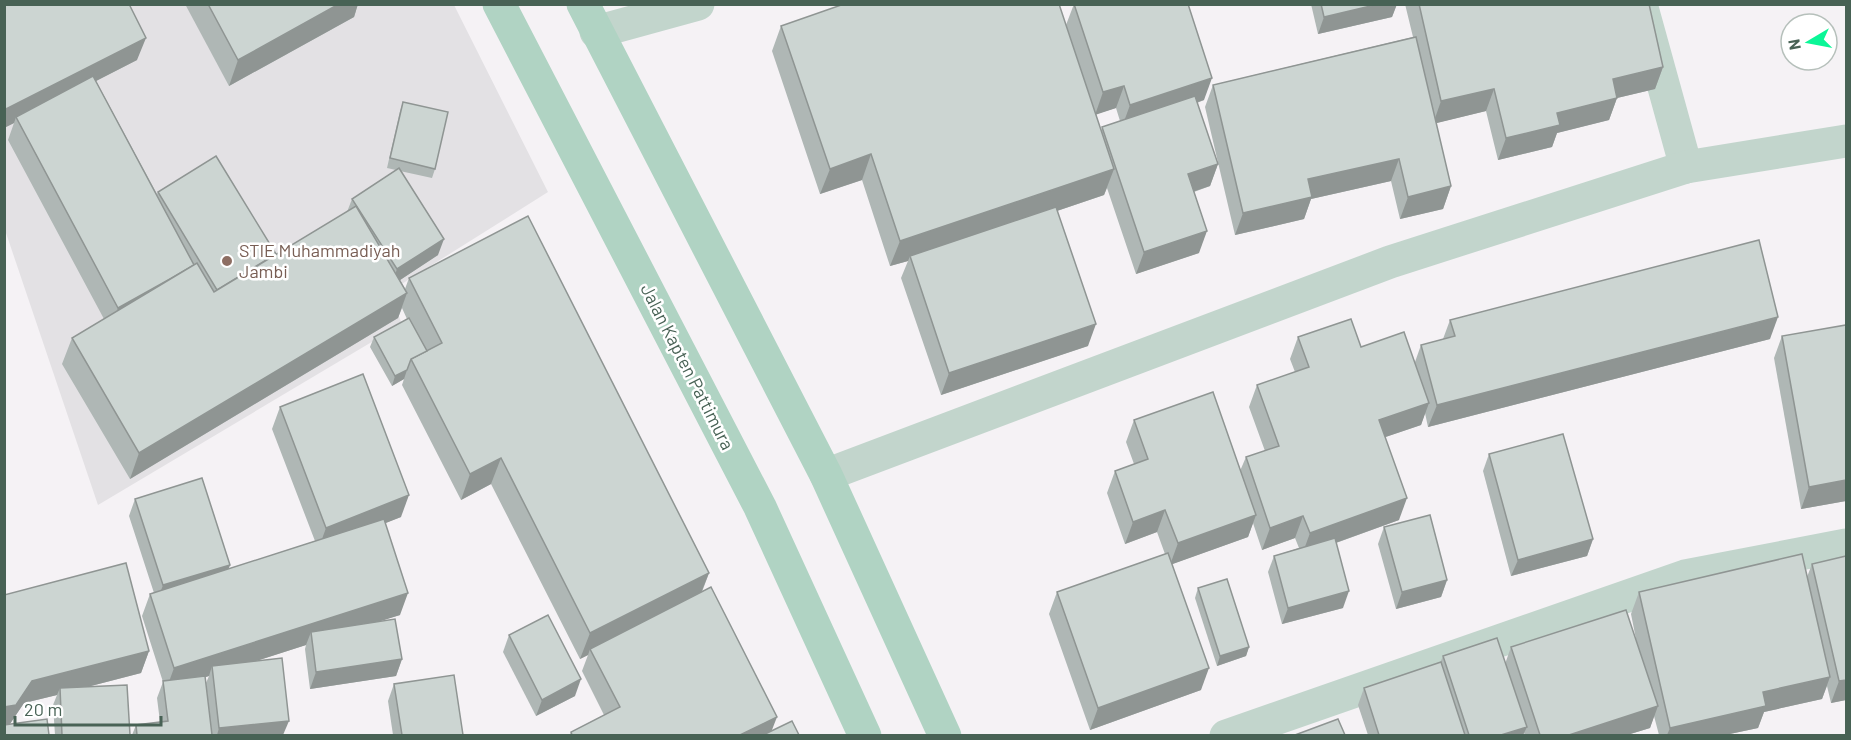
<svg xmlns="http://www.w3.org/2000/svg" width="1851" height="740" viewBox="0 0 1851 740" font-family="Barlow,sans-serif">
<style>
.education{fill:#e3e1e4}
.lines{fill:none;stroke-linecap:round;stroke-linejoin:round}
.street{stroke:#c2d5cc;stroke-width:33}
.primary{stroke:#b0d3c3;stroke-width:33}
.wall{fill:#afb7b5;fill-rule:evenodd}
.shaded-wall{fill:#8f9593}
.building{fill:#ccd5d2;stroke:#8f9593;stroke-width:1.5}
.education-dot{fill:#8d6e63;stroke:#fff;stroke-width:2}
.labels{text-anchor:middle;stroke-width:5;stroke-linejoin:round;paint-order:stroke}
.education-label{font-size:18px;fill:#785e54;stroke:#fff;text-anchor:start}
.street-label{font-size:18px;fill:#486255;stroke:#fff}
</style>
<rect width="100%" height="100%" fill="#f5f2f5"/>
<!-- education -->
<path class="education" d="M4,5H454L548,192L389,292L402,324L98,505L5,230Z"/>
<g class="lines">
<!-- street -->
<g class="street">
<path d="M1641,4L1686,167"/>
<path d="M596,32L698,4"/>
<path d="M826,475L1390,262L1686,167L1846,141"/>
<path d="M1226,736L1685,576L1846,545"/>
</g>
<!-- primary -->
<g class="primary">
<path d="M499,4L760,507L865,736"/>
<path d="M583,4L826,475L945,736"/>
</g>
</g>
<!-- wall -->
<g class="wall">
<path d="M4,4L137,60L96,81L157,194L158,192L276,254L347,212L352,199L396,170L387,168L400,111L403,102L435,169L432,178L400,171L438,255L400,280L405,289L409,278L709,573L702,592L771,731L799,735H570L571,732L604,715L582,671L588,655L580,659L491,484L461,500L402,385L404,379L392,386L370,347L374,337L407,319L402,308L398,318L130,479L62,364L72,338L104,319L8,140L14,123L4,128Z"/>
<path d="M185,4H358L354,17L229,86Z"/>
<path d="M1074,4L1204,100L1197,103L1218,164L1210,186L1194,192L1199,253L1136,274L1107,188L1104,195L1057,211L1088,346L941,395L901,278L908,261L890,266L862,180L820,194L772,51L781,26L1066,25ZM1116,108L1120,121L1102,127L1101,131L1096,114Z"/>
<path d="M1311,4H1397L1392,17L1318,34Z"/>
<path d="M1405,4H1649L1663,67L1655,89L1617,98L1609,120L1557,133L1552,147L1498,160L1486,111L1436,123L1451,186L1443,209L1400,219L1391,181L1311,199L1304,219L1235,235L1205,107L1213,85L1413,37Z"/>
<path d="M1450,320L1770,339L1428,427L1425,413L1421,425L1385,437L1399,520L1336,543L1343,608L1282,624L1268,572L1274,556L1299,548L1295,538L1262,550L1253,523L1248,537L1172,564L1201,690L1090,730L1049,614L1057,592L1165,554L1157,532L1125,544L1107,493L1115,471L1134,464L1126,442L1134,420L1240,471L1246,457L1265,451L1249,407L1257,385L1295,372L1290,359L1298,337L1361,347L1415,362L1421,345L1443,339Z"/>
<path d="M1782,336L1846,501L1801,509L1774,358Z"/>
<path d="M280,407L401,517L385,523L400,615L379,621L402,659L396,676L310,689L305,649L306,645L256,661L283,735H212L206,683L209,676L205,677L212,735H132L136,725L160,722L157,698L163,682L142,616L150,594L154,593L129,516L135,499L230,565L228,569L315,541L272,429Z"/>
<path d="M1489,454L1593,539L1587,556L1511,576L1483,471Z"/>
<path d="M1384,527L1447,580L1441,597L1396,609L1378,544Z"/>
<path d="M1812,564L1846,700L1831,703L1827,686L1822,699L1764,712L1758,728L1725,735H1659L1654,716L1650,728L1627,735H1525L1524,733L1523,735H1368L1358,705L1364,688L1440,663L1443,656L1505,664L1511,647L1637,644L1631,614L1639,592L1807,577Z"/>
<path d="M1198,588L1249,647L1246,656L1217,666L1195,598Z"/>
<path d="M4,595L149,651L141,673L87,687L130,735H55L53,705L57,695L24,703L9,725L4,735Z"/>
<path d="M509,635L575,696L536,716L503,652Z"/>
<path d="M394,684L463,735H393L388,701Z"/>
</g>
<!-- shaded-wall -->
<g class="shaded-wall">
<path d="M339,4H358L354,17L229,86L238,60Z"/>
<path d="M1379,4H1397L1392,17L1318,34L1324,17Z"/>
<path d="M146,38L137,60L18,121L16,117L14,123L4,128V114L6,109Z"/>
<path d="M1663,67L1655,89L1617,98L1609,120L1557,133L1552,147L1498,160L1506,138L1557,113L1613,79Z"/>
<path d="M1212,78L1204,100L1122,127L1130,105Z"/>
<path d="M1124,86L1116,108L1095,115L1103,92Z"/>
<path d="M1494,89L1486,111L1433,124L1441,101Z"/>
<path d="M871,154L862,180L820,194L830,169Z"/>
<path d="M1399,159L1391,181L1311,199L1304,219L1235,235L1243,213L1308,179Z"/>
<path d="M1218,164L1210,186L1180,196L1188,174Z"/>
<path d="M1114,169L1104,195L911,260L910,256L908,261L890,266L900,241Z"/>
<path d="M1451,186L1443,209L1400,219L1408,197Z"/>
<path d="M1207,231L1199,253L1136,274L1144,252Z"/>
<path d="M444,239L438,255L391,286L397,269Z"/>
<path d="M195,266L110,330L118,308Z"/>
<path d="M407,293L398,318L130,479L139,453Z"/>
<path d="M1778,317L1770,339L1428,427L1437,405Z"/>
<path d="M1096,324L1088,346L941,395L949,373Z"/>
<path d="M407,370L404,379L392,386L395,376Z"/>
<path d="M1429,403L1421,425L1371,442L1379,420Z"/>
<path d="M501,458L491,484L461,500L470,474Z"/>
<path d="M1846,480V501L1801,509L1809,487Z"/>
<path d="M409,495L401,517L318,550L326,528Z"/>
<path d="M1407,498L1399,520L1302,555L1310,533Z"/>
<path d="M1165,510L1157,532L1125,544L1133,522Z"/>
<path d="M1256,515L1248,537L1170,565L1178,543Z"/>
<path d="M1303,516L1295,538L1262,550L1270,528Z"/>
<path d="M1593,539L1587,556L1511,576L1518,560Z"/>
<path d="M230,565L224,581L157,602L163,585Z"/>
<path d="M709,573L699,598L590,649L588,655L580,659L590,633Z"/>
<path d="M1447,580L1441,597L1396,609L1402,592Z"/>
<path d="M1349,591L1343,608L1282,624L1288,608Z"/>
<path d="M408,593L400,615L312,643L311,632L306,645L213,675L212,666L209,676L166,690L174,668Z"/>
<path d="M1249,647L1246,656L1217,666L1220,656Z"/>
<path d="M149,651L141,673L60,694V688L57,695L24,703L8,727L4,728V707L32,681Z"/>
<path d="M402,659L396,676L310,689L316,672Z"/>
<path d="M1209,668L1201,690L1090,730L1098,708Z"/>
<path d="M1830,677L1822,699L1764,712L1758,728L1725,735H1667L1670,728L1763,692Z"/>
<path d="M581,679L575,696L536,716L542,700Z"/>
<path d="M1846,680V700L1831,703L1839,681Z"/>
<path d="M1658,706L1650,728L1627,735H1569Z"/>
<path d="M777,717L770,735H740Z"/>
<path d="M289,721L283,735H217L219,728Z"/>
<path d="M1527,727L1523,735H1501Z"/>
</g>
<!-- building -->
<g class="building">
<path d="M4,4H129L146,38L6,109L4,106Z"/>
<path d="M208,4H339L238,60Z"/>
<path d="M844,4H1059L1114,169L900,241L871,154L830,169L781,26Z"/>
<path d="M1074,4H1188L1212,78L1130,105L1124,86L1103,92Z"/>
<path d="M1321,4H1379L1324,17Z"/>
<path d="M1419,4H1649L1663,67L1613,79L1617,98L1557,113L1560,125L1506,138L1494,89L1441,101Z"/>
<path d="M1416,37L1451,186L1408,197L1399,159L1308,179L1312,197L1243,213L1213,85Z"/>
<path d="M93,76L194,265L170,279L118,308L16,117Z"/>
<path d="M1195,96L1218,164L1188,174L1207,231L1144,252L1102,127Z"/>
<path d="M403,102L448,112L435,169L390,158Z"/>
<path d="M216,156L276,254L217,290L158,192Z"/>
<path d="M399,168L444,239L397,269L352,199Z"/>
<path d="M356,206L407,293L139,453L72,338L197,263L214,292Z"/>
<path d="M1056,207L1096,324L949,373L910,256Z"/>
<path d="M528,216L709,573L590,633L501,458L470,474L411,359L442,343L409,278Z"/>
<path d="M1759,240L1778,317L1437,405L1421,345L1455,336L1450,320Z"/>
<path d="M409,318L427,351L411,359L407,370L395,376L374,337Z"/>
<path d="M1351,319L1361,347L1404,332L1429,403L1379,420L1407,498L1310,533L1303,516L1270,528L1246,457L1279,446L1257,385L1309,367L1298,337Z"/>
<path d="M1846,325V480L1809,487L1782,336Z"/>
<path d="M363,374L409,495L326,528L280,407Z"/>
<path d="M1213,392L1256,515L1178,543L1165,510L1133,522L1115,471L1148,459L1134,420Z"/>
<path d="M1563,434L1593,539L1518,560L1489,454Z"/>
<path d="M202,478L230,565L163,585L135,499Z"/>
<path d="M1430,515L1447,580L1402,592L1384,527Z"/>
<path d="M384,519L408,593L174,668L150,594Z"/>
<path d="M1335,538L1349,591L1288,608L1274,556Z"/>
<path d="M1168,553L1209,668L1098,708L1057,592Z"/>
<path d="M1802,554L1830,677L1763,692L1766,706L1670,728L1639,592Z"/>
<path d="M1846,556V680L1839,681L1812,564Z"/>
<path d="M126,563L149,651L32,681L16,705L4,707V595Z"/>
<path d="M1227,579L1249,647L1220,656L1198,588Z"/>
<path d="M711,587L777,717L740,735H572L571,732L620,707L590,649Z"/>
<path d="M1626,610L1658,706L1569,735H1540L1511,647Z"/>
<path d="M548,615L581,679L542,700L509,635Z"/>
<path d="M395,619L402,659L316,672L311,632Z"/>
<path d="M1497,638L1527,727L1501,735H1469L1443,656Z"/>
<path d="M282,658L289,721L219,728L212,666Z"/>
<path d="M1441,662L1465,735H1379L1364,688Z"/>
<path d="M454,675L463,735H402L394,684Z"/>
<path d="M205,676L212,735H137L136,725L168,721L163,681Z"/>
<path d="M127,685L130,735H62L60,688Z"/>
<path d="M47,719L49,735H4V725Z"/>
<path d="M1338,719L1345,735H1295Z"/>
<path d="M792,721L799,735H763Z"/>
</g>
<!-- markers -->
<circle class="education-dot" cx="227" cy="261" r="6"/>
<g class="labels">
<!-- education labels -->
<g class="education-label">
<text x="239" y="257">STIE Muhammadiyah<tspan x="239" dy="21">Jambi</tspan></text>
</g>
<!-- street labels -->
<g class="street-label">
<text transform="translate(687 367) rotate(63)" y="6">Jalan Kapten Pattimura</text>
</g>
</g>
<!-- border -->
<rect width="1851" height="740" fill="none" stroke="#486255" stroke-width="12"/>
<!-- north arrow -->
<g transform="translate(1809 42) rotate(260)"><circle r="28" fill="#ffffff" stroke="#b6c0bb" stroke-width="1.5"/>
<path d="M0-4.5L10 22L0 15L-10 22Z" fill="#0bf697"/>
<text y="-9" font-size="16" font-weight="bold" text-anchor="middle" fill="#486255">N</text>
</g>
<!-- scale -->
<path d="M15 716v9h146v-9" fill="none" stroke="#486255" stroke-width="3"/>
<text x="24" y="716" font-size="18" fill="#486255" stroke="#ffffff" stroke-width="4.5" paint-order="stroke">20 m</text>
</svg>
